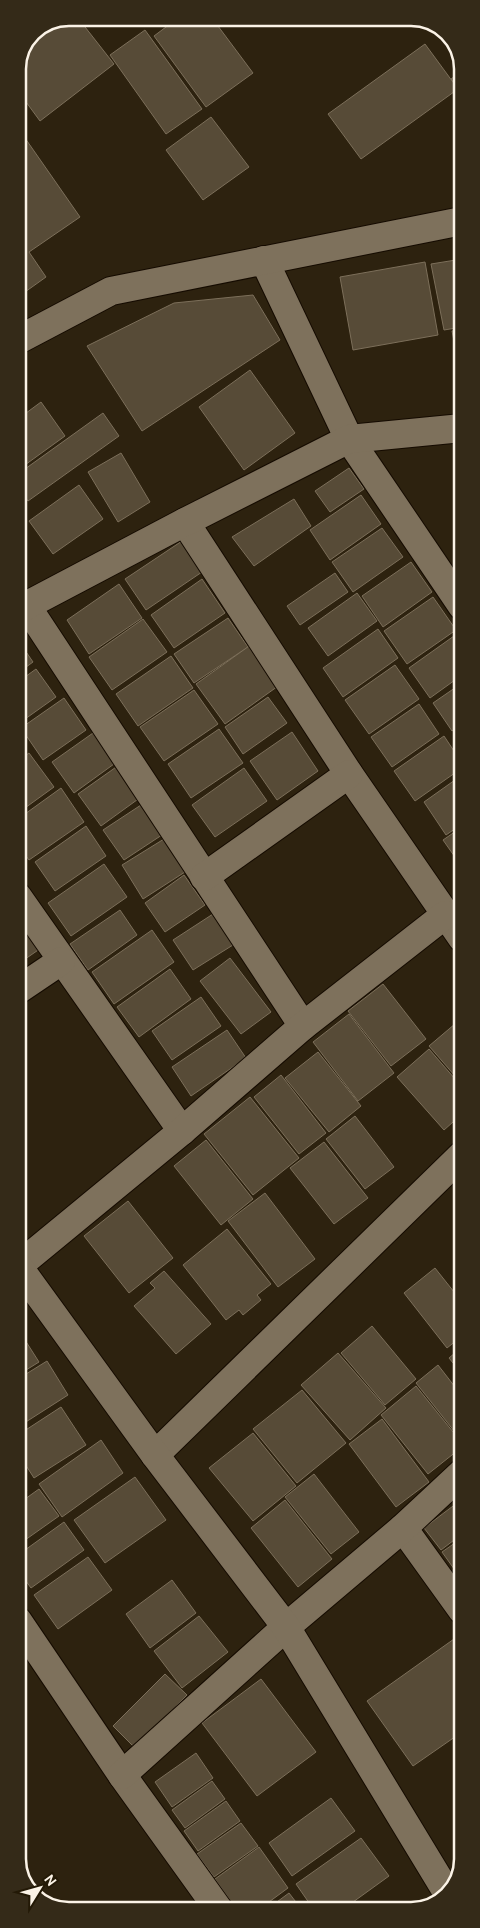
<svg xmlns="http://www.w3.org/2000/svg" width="480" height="1928" viewBox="0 0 480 1928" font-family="Cabin,sans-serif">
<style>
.building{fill:#574b37;stroke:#7c6f5a}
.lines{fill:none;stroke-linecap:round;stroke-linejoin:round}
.street-casing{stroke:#150b00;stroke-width:30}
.secondary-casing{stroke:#150b00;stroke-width:30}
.street{stroke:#7e715c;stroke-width:28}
.secondary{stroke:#7e715c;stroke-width:28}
.rim{fill:none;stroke:#fbf3e7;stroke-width:2.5}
</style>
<rect width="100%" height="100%" fill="#2d220f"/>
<!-- building -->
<g class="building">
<path d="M69,18H78L114,64L40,121L18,91V69L33,32Z"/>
<path d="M178,18H212L253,73L206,107L154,36Z"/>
<path d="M145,30L202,109L166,134L110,55Z"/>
<path d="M425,44L458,89L361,159L328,114Z"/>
<path d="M462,71V92L451,79Z"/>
<path d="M211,117L249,167L203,200L166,150Z"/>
<path d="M18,128L80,217L29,252L46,277L18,297Z"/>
<path d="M462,259V327L444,330L431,264Z"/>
<path d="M425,262L438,335L353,350L340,277Z"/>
<path d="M253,295L280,340L142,431L87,346L174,303Z"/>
<path d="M462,329V382L452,331Z"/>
<path d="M250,370L295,433L244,470L199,407Z"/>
<path d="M41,402L65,436L18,470V419Z"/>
<path d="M103,413L119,436L28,501L18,487V474Z"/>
<path d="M121,453L150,502L118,522L88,472Z"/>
<path d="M349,468L364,489L330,512L315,491Z"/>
<path d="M79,485L103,519L53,554L29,521Z"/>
<path d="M361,495L381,524L330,560L310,530Z"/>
<path d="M294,499L311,526L254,566L232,537Z"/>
<path d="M382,528L403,557L353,592L332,562Z"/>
<path d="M182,541L202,572L146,610L125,579Z"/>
<path d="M411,562L432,592L383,627L362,596Z"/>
<path d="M335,573L348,592L300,625L287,606Z"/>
<path d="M202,579L225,613L174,648L151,615Z"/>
<path d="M119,584L142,618L89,654L67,620Z"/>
<path d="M357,593L377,621L328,656L308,628Z"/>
<path d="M433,597L456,630L407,664L384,631Z"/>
<path d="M228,618L248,647L194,683L174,654Z"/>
<path d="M143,619L167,652L112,690L89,657Z"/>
<path d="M378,629L398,658L343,697L323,668Z"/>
<path d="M461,631L462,675L430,698L409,668Z"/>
<path d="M18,640L33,662L18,673Z"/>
<path d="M252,644L281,684L225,724L196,684Z"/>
<path d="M171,656L193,688L138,726L116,694Z"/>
<path d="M395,665L419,699L369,734L345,700Z"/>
<path d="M36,669L56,697L18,724V682Z"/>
<path d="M462,683V724L452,731L433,703Z"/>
<path d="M194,690L218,724L164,761L140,727Z"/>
<path d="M268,697L287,723L243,754L225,727Z"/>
<path d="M64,698L86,730L43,760L21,728Z"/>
<path d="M419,704L439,734L392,767L371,737Z"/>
<path d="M219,729L243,763L191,798L168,764Z"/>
<path d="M292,732L318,771L277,800L250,761Z"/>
<path d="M93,733L114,764L74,793L52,762Z"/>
<path d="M444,736L462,763V768L415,801L394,771Z"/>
<path d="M29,753L54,787L18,813V761Z"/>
<path d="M119,765L141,797L101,826L78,794Z"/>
<path d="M244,768L267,801L215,837L192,805Z"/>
<path d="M462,775V824L446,835L424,802Z"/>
<path d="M61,788L84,822L29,860L18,845V819Z"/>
<path d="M144,803L165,833L124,860L103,830Z"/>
<path d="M86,826L106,856L55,891L35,862Z"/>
<path d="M462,827V867L443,840Z"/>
<path d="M164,839L185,872L143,899L122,865Z"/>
<path d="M104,864L127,897L71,936L48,903Z"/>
<path d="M184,875L205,905L165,932L145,903Z"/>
<path d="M18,908L44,946L18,964Z"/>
<path d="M120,910L137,935L88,970L70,944Z"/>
<path d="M213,914L233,945L193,970L173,940Z"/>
<path d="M152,930L174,962L114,1004L92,972Z"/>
<path d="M230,958L271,1012L241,1034L200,981Z"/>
<path d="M170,969L191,999L139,1037L117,1007Z"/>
<path d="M383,984L426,1039L391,1066L348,1011Z"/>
<path d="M201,997L221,1026L172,1060L152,1031Z"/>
<path d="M349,1014L394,1073L358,1101L313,1042Z"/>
<path d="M462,1018V1084L429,1046Z"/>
<path d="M227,1030L246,1058L191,1096L172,1067Z"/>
<path d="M429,1049L462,1087V1114L444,1130L397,1077Z"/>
<path d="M318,1052L361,1106L329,1132L285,1078Z"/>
<path d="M281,1075L326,1133L299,1154L254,1097Z"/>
<path d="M250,1097L299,1158L253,1195L204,1134Z"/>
<path d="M355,1116L394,1167L365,1189L326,1139Z"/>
<path d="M206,1140L253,1199L221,1225L174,1166Z"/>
<path d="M324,1142L368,1198L334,1224L290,1168Z"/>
<path d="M265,1193L315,1259L278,1287L228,1221Z"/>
<path d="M128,1201L173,1258L129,1293L84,1236Z"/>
<path d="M227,1229L271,1284L257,1295L261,1300L243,1315L239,1310L226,1320L183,1265Z"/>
<path d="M435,1268L462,1302V1336L447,1348L404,1293Z"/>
<path d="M164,1271L211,1324L176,1354L134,1306L155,1288L150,1283Z"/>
<path d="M372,1326L416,1379L385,1405L341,1353Z"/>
<path d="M18,1329L39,1362L18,1375Z"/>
<path d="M462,1347V1374L449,1358Z"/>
<path d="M338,1353L386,1408L350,1440L301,1385Z"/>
<path d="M47,1361L68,1395L18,1427V1379Z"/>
<path d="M438,1365L462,1396V1441L416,1383Z"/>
<path d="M416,1386L462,1443V1447L428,1474L381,1415Z"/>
<path d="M302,1390L346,1443L297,1483L253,1429Z"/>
<path d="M61,1407L86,1445L34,1478L18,1453V1435Z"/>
<path d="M382,1419L429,1482L396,1507L349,1444Z"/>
<path d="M253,1433L296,1486L253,1521L209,1468Z"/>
<path d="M101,1440L123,1473L62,1517L39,1484Z"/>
<path d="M314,1474L359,1532L331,1554L285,1497Z"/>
<path d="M135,1477L166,1520L105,1563L74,1520Z"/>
<path d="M18,1478L27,1491L18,1497Z"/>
<path d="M39,1489L59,1516L18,1545V1504Z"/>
<path d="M285,1500L332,1559L298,1587L251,1528Z"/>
<path d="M457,1503L462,1510V1534L441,1550L424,1528Z"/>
<path d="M64,1522L84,1550L31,1588L18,1570V1555Z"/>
<path d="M462,1538V1569L457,1573L442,1552Z"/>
<path d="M88,1557L112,1590L58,1629L34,1595Z"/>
<path d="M462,1571V1590L453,1578Z"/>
<path d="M172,1580L196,1613L150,1648L126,1614Z"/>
<path d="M199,1616L228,1652L182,1688L154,1651Z"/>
<path d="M454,1639L462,1651V1732L413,1766L367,1701Z"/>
<path d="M165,1674L187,1695L135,1748L113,1726Z"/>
<path d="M261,1679L316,1752L257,1796L202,1723Z"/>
<path d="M196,1753L213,1778L172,1807L155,1782Z"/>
<path d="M212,1781L225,1799L185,1828L172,1810Z"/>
<path d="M331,1798L355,1831L292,1876L269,1843Z"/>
<path d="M226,1801L240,1821L198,1851L184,1831Z"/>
<path d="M241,1823L258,1846L214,1877L197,1854Z"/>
<path d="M361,1838L389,1876L342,1910H314L296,1884Z"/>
<path d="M259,1847L288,1888L258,1910H237L215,1879Z"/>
<path d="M289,1893L302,1910H266Z"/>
</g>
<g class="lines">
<defs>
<g id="street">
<path d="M264,260L349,439L462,606"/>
<path d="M185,522L349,774L462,938"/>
<path d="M26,605L303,1026"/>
<path d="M18,610L185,522L349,439L462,428"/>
<path d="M204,877L349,774"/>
<path d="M18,897L182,1131"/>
<path d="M18,990L61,961"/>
<path d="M18,1266L182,1131L303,1026L445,915"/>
<path d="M155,1455L462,1155"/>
<path d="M403,1528L462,1610"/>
<path d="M18,1621L122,1775L219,1910"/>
<path d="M122,1775L286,1627L403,1528L462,1473"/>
</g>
<g id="secondary">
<path d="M18,340L111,291L462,221"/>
<path d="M18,1266L155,1455L286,1627L448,1894"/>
</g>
</defs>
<!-- street casing -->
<use href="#street" class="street-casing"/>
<!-- secondary casing -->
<use href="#secondary" class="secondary-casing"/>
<!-- street -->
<use href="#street" class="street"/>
<!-- secondary -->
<use href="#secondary" class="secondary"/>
</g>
<!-- crop -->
<path d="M0 0H480V1928H0ZM69 26H411A43 43 0 0 1 454 69V1859A43 43 0 0 1 411 1902H69A43 43 0 0 1 26 1859V69A43 43 0 0 1 69 26Z" fill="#342a18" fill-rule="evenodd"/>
<path class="rim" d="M69 26H411A43 43 0 0 1 454 69V1859A43 43 0 0 1 411 1902H69A43 43 0 0 1 26 1859V69A43 43 0 0 1 69 26Z"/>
<!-- north arrow -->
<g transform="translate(40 1888) rotate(53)" stroke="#231906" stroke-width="4" paint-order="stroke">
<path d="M0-4L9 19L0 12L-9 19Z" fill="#fbf3e7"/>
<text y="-8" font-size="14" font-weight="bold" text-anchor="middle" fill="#fbf3e7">N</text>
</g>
</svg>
